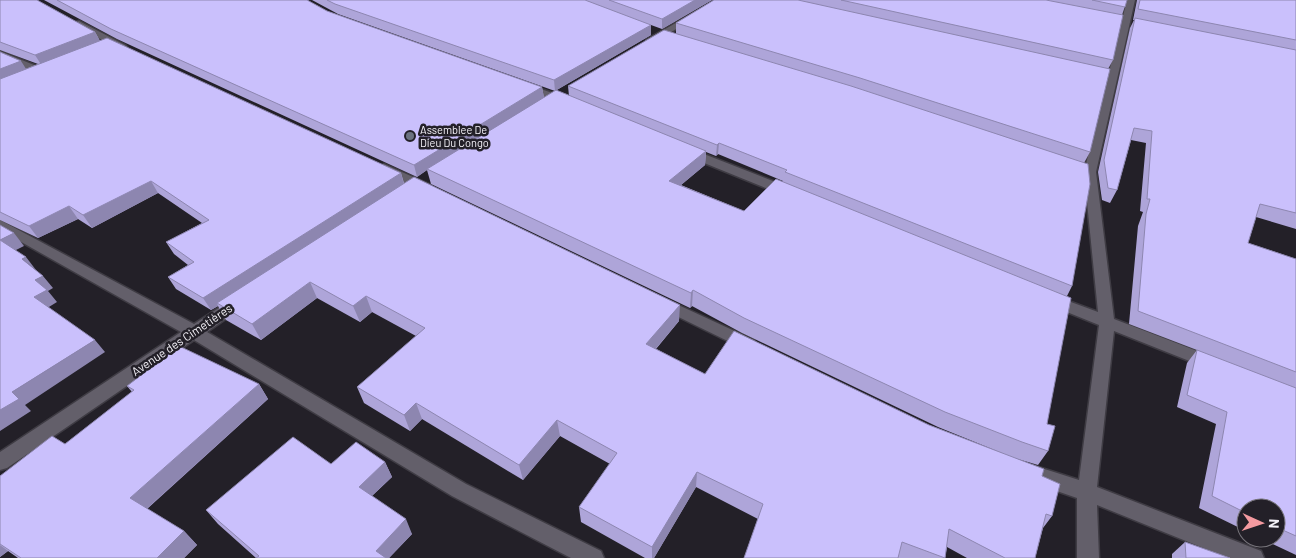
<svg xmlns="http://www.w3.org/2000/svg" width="1296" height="558" viewBox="0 0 1296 558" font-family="Barlow,sans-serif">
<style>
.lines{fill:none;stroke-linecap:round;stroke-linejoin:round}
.street-casing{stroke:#3f3c44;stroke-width:3}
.street{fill:#635f6a;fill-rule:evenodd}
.wall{fill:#aea5d9;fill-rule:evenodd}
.shaded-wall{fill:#8d86b0}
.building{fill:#cac0fc;stroke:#8d86b0}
.worship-dot{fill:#6b7280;stroke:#232028;stroke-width:2}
.labels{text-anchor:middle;stroke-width:5;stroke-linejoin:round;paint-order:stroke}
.far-poi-label{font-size:11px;fill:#f4f2f8;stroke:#232028;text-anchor:start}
.street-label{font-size:12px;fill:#f4f2f8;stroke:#232028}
</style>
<rect width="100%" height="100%" fill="#232028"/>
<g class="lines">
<defs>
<g id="street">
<path d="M716,0H726L654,42L651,43L646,40Z"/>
<path d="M1127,0H1135L1096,172L1114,319L1218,359L1220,364L1218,369L1212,370L1114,331L1097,487L1261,551L1264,558H1228L1097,505L1099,558H1077V498L1025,480L1022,474L1025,468L1032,465L1079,480L1099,325L1047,304L1044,300L1047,296L1052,295L1098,312L1084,172Z"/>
<path d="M79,21L125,45L127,47L122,50L119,49L76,26V22Z"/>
<path d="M0,51L46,70L47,72L46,74H38L0,58Z"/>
<path d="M524,83L572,100L574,102L568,105L564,104L520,88L519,86L520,84Z"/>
<path d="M686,147L793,189L795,192L793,195H783L682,154L680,151L682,148Z"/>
<path d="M384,164L431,185L432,188L431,191H421L380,171L378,168Z"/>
<path d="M0,220L194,324L234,298L239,297L244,298L247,302L244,306L207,332L466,484L601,551L604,558H571L452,496L194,340L7,468L0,470V452L181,332L0,230Z"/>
<path d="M661,297L754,340L756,344L754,348L748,350L742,348L656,306L653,302L656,298Z"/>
</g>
</defs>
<!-- street casing -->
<use href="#street" class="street-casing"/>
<!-- street -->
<use href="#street" class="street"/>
</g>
<!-- wall -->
<g class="wall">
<path d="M0,0L95,32L100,41L401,173L404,183L679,321L656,349L705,374L929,425L1002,453L938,427L742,333L692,306L690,308L431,184L427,170L417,177L117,39L44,0H307L327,11L542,87L544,98L569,96L568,86L676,33V23L714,0H1127L1122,15L1113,60L1108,69L1090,152L1084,163L1072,286L1067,296L1047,424L1048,451L1038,465L1014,458L1042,476L1052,516L1043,528L1035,558H967L947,547L945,558H744L758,519L696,487L654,558H645L581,522L579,507L610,464L560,436L523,480L422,419L410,431L364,403L357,387L416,336L372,312L360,322L317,298L261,340L226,320L218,306L211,310L176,289L168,277L188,265L174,254L166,242L202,223L158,193L92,228L78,219L38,238L0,220V52L26,69L38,64L0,50ZM706,152L716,156L718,154L783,181V182L744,211L681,185L705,165Z"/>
<path d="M312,0H712L662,29L651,25V35L555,91L338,14Z"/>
<path d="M1137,0H1296V229L1256,217L1248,243L1296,259V555L1260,538H1276V508H1246V531L1199,508L1216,424L1177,407L1187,363L1197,350L1129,324L1138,226L1143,212L1140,211L1146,143L1131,140L1117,190L1110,203L1102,200L1098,172L1130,28L1134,20H1133Z"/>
<path d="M259,384L268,399L147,509L184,531L197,545L184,558H18L8,551L0,557V476L65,444L132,392L127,386Z"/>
<path d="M385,462L392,477L372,496L412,534L389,558H256L218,524L206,510L331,464Z"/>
<path d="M1185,542L1230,558H1172V554Z"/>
</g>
<!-- shaded-wall -->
<g class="shaded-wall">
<path d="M695,0H712L662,29V19Z"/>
<path d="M651,25V35L555,91L554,80Z"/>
<path d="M95,32L101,43L42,66L35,55Z"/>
<path d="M21,61L28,72L0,83V69Z"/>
<path d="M542,87L544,98L427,169V170L417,177L414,165Z"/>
<path d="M719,143L718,154L716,156L717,145Z"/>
<path d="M706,151L705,165L669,195V181Z"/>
<path d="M401,173L404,185L217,303L218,306L211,310L203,298Z"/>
<path d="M151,181L158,193L92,228L83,215Z"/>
<path d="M69,206L78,219L38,238L29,226Z"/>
<path d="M14,233L24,246L10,253L0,240Z"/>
<path d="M26,257L36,270L22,259Z"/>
<path d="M43,276L53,288L48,291L57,302L44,310L34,297L35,280Z"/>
<path d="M310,282L317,298L261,340L252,324Z"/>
<path d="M693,290L692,306L690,308L691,293Z"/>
<path d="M366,296L372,312L360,322L353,306Z"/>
<path d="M680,305L679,321L646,360V344Z"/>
<path d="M95,340L105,352L25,405L31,411L0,431V410L12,392Z"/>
<path d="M259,384L268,399L143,512L130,498Z"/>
<path d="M416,403L422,419L410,431L404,415Z"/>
<path d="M557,420L560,436L523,480L519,465Z"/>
<path d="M385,462L392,477L366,501L359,487Z"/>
<path d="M697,472L696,487L654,558H652V547Z"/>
<path d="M406,519L412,534L389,558H380L376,551Z"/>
<path d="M184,531L197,545L184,558H157Z"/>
<path d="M0,545L8,551L0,557Z"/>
</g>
<!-- building -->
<g class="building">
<path d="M0,0H37L95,32L35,55L0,42Z"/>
<path d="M57,0H307L327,11L542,87L414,165L111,29Z"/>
<path d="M327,0H585L651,25L554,80L335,4Z"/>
<path d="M609,0H695L662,19Z"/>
<path d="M714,0H798L1110,69L1090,152L860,78L676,23Z"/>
<path d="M841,0H1046L1123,15L1113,60Z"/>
<path d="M1092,0H1127L1125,7Z"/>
<path d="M1140,0H1296V40L1138,9Z"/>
<path d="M1135,18L1296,50V213L1260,204L1248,243L1296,259V372L1138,311L1146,214L1150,199H1147L1152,131L1134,128L1117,190L1108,188L1104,160Z"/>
<path d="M664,30L851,86L1088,164L1090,184L1072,286L785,172L787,170L719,143L717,145L568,86Z"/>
<path d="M107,38L401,173L203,298L168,277L194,262L166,242L209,220L151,181L83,215L69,206L29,226L0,212V79Z"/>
<path d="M0,52L21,61L0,69Z"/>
<path d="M556,90L706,151L669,181L744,211L776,179L1071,298L1047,424L1055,426L1048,451L1022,442L945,412L744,318L693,290L691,293L427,169Z"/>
<path d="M414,177L680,305L646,344L705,374L734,331L929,425L1044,469L1042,476L1060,484L1052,516L1046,514L1035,558H1005L949,529L945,558L902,542L898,558H744L763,504L697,472L652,547L579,507L617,453L557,420L519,465L416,403L404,415L357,387L425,328L366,296L353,306L310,282L252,324L217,303Z"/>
<path d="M0,225L14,233L0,240Z"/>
<path d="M0,240L26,257L22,259L43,276L35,280L47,290L34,297L95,340L12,392L19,399L0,410Z"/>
<path d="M179,346L259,384L130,498L184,531L157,558H21L0,544V476L52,436L65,444L134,390L127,386Z"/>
<path d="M1197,350L1296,388V536L1276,527V508H1246V513L1212,496L1227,412L1187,395Z"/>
<path d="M293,437L331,464L356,442L385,462L359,487L406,519L376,551L386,558H256L259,556L206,510Z"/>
<path d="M1185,542L1230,558H1186Z"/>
</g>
<!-- markers -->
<circle class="worship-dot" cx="410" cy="136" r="5"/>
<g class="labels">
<!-- far-poi labels -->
<g class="far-poi-label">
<text x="420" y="134">Assemblee De<tspan x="420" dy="13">Dieu Du Congo</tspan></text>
</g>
<!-- street labels -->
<g class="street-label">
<text transform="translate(182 340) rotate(-34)" y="4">Avenue des Cimetières</text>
</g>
</g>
<!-- north arrow -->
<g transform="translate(1261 523) rotate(93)"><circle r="24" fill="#232028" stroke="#77747b"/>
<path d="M0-4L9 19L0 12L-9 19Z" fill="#f49aa0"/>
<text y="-8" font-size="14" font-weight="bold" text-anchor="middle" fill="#f4f2f8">N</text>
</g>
</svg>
